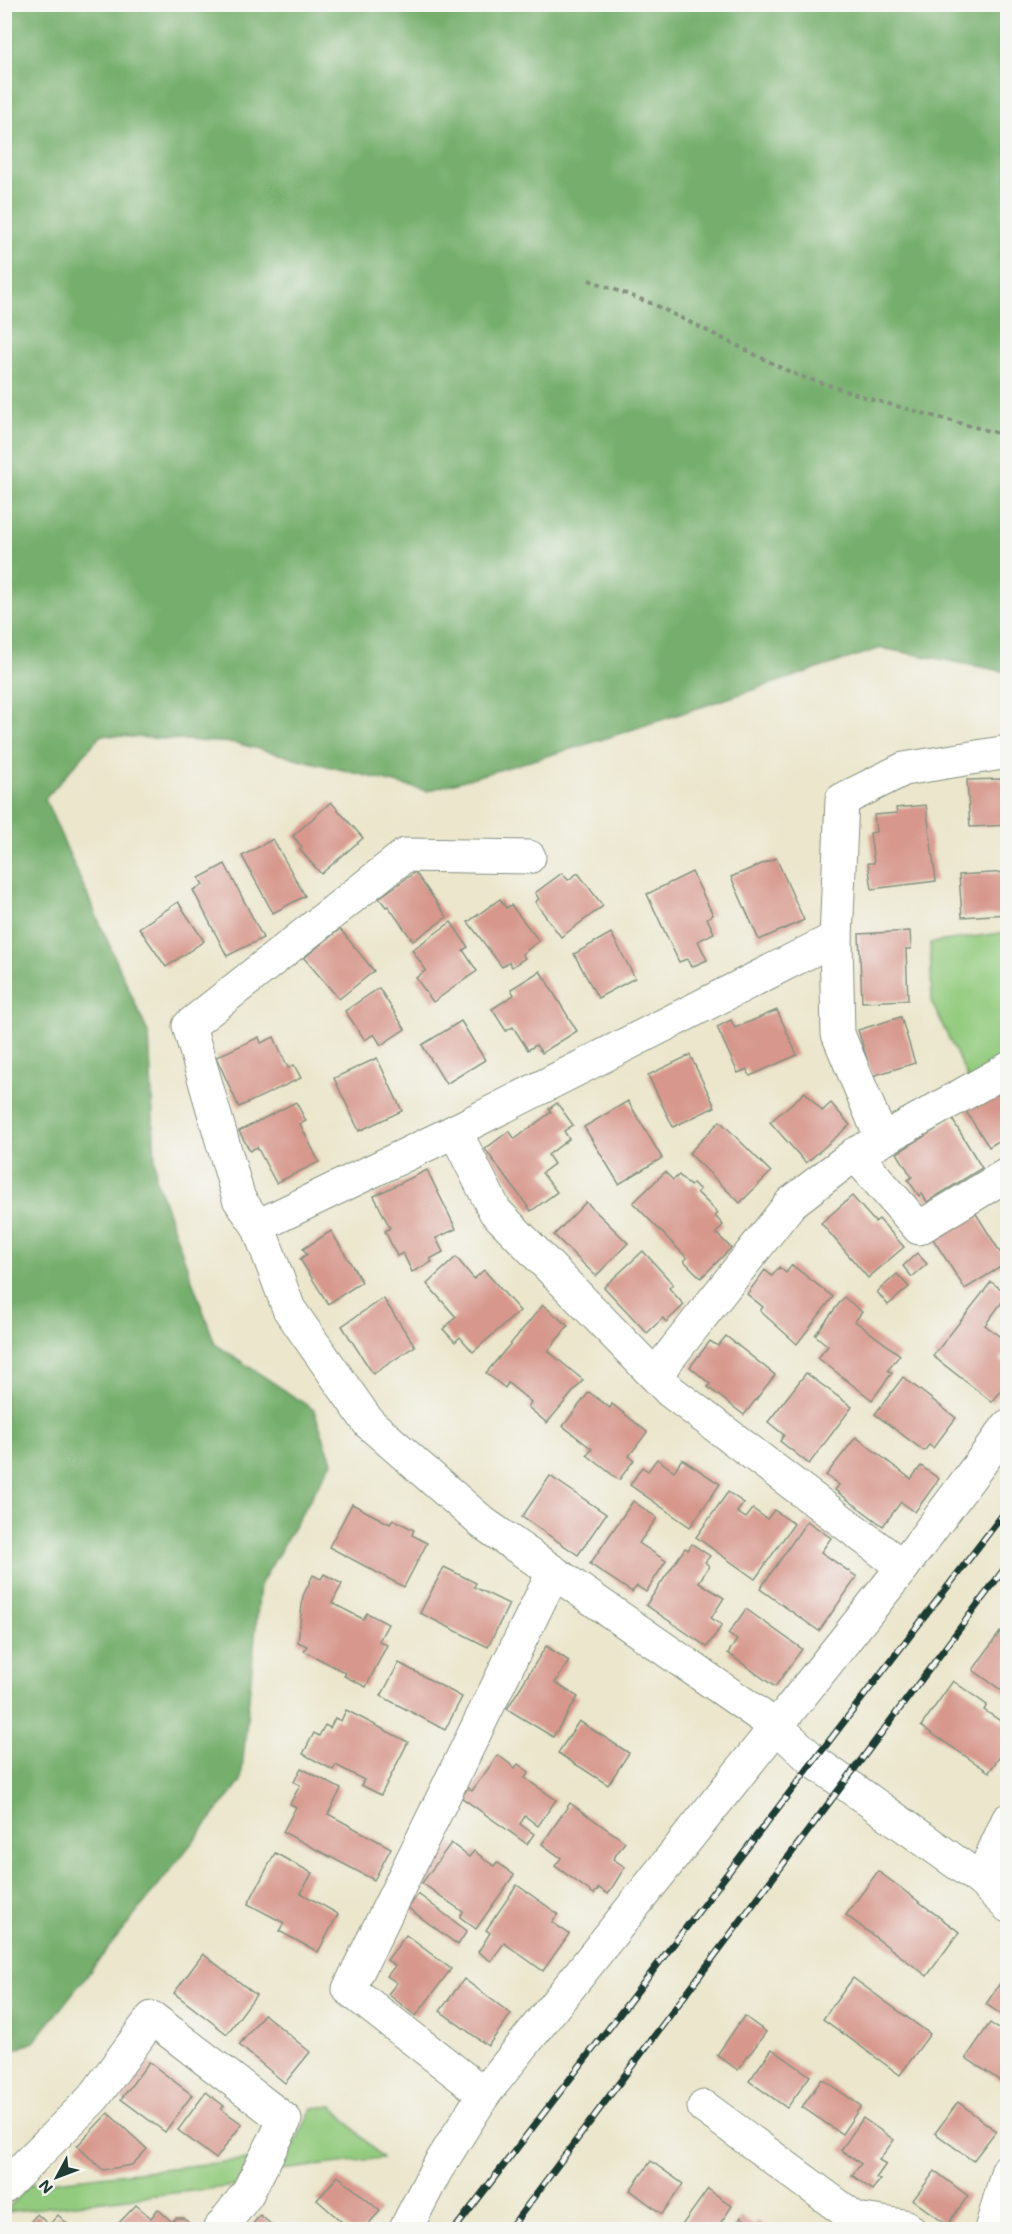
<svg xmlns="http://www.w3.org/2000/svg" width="1012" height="2234" viewBox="0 0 1012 2234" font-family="Mali,sans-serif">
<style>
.green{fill:#93cb7e;stroke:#598459;stroke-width:1.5}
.forest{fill:#76af6d;stroke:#4a7650;stroke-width:1.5}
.building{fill:#d7978c}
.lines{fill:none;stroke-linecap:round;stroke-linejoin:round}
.minor-casing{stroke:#859280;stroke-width:35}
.path{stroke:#859280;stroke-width:4;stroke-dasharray:4.5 4.5;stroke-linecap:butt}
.minor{stroke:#fff;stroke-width:33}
.rail-casing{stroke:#1f3d34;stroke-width:7}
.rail{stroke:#f6f6f2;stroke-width:4.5;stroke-dasharray:14;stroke-linecap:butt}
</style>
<rect width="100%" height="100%" fill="#f6f6f2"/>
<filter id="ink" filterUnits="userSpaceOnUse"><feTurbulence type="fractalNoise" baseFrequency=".0167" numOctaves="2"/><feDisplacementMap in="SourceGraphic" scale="12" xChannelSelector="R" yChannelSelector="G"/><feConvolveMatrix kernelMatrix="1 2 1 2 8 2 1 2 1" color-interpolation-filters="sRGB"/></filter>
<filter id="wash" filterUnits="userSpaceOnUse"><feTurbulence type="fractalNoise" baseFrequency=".008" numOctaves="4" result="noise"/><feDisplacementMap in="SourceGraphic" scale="24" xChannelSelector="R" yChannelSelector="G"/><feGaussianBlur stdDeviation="1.35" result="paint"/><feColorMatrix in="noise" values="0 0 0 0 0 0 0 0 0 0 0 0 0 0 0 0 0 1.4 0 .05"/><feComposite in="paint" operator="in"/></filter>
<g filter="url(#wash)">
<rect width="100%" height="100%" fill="#ebe6cc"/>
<!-- green -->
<g class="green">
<path d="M1007,932V1068L973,1089L932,1003L930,943Z"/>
<path d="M332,2106L382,2158L280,2170L313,2108Z"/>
<path d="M251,2159L235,2186L5,2212L30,2184Z"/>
</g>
<!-- forest -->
<path class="forest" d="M5,4L1007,5L1008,672L881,648L591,743L427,791L235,743L101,735L45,799L149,1035L156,1180L215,1344L314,1410L332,1462L260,1585L241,1781L34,2042L5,2054Z"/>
<g id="blocks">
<!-- building -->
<g class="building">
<path d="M1002,779V783L1008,782V825L970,827L967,780Z"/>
<path d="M331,802L363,838L321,874L300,850L302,847L293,836Z"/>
<path d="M926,805L936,881L872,889L868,863H874L870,833L876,832L874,815L897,813L896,808Z"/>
<path d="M273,839L305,896L273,913L242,856Z"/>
<path d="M776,858L804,920L759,940L731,877Z"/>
<path d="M225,864L263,938L227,956L193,890L203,885L199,878Z"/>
<path d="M415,872L447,917L413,941L388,906L386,907L379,898Z"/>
<path d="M692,872L713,915L707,918L714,933L698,941L707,960L691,967L687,959L679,962L647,894Z"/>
<path d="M1008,872V914L962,917L959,875Z"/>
<path d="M562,873L568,880L578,873L603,906L561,937L535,902L539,899L535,893Z"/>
<path d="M500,899L506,908L511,905L539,941L522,954L525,958L512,967L509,962L502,967L468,922Z"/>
<path d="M178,902L204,941L166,967L139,928Z"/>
<path d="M451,922L468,947L463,950L477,971L433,1002L416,978L426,970L412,950Z"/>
<path d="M340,929L374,971L339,999L304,958Z"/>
<path d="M910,931L911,949H906L908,1000L862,1002L859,934Z"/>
<path d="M611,933L635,978L598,998L574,954Z"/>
<path d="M540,971L577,1031L542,1053L536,1045L528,1050L513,1027L506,1031L492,1009L514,995L511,989Z"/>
<path d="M379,988L405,1029L381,1045L374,1034L365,1040L345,1011Z"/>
<path d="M777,1010L797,1055L750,1076L747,1069L738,1073L717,1027L731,1020L735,1028Z"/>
<path d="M901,1017L915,1063L872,1076L858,1030Z"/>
<path d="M461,1021L485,1060L446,1084L422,1045Z"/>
<path d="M259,1037L261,1043L274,1037L288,1068L294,1065L301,1078L239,1107L216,1057Z"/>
<path d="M690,1055L715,1107L673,1127L648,1075Z"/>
<path d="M377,1058L402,1111L359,1131L334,1078Z"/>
<path d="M1008,1086V1135L989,1147L965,1110Z"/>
<path d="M805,1092L822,1111L831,1103L850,1125L806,1163L770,1122Z"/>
<path d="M628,1101L662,1158L619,1184L584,1127Z"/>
<path d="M296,1102L306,1121L300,1124L319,1162L276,1183L257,1147L250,1151L239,1131Z"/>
<path d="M557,1103L573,1125L564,1131L569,1139L548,1155L554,1164L542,1173L557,1192L531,1211L485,1149L509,1131L515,1139L551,1112L549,1109Z"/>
<path d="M952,1119L982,1168L927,1202L922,1194L919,1196L908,1180L912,1177L897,1153Z"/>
<path d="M720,1121L771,1172L740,1203L689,1153Z"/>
<path d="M427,1170L456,1229L436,1238L443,1252L430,1259L432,1262L412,1272L403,1253L397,1256L385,1231L390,1228L374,1196Z"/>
<path d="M665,1172L673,1180L679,1175L690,1186L693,1183L700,1190L697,1192L718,1213L715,1216L723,1225L716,1233L731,1248L701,1278L684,1261L687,1258L633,1203Z"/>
<path d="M852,1196L875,1222L879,1219L904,1247L868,1278L821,1223Z"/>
<path d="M586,1202L628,1243L596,1276L554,1235Z"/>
<path d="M975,1212L1007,1263L965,1289L933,1239Z"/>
<path d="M331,1231L362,1282L328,1304L300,1259L307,1254L303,1249Z"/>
<path d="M643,1251L673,1284L669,1288L684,1305L666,1322L663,1318L647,1333L604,1287Z"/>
<path d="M917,1253L927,1264L912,1277L903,1266Z"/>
<path d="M456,1257L474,1279L484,1270L520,1311L473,1352L460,1337L455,1342L443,1329L456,1317L427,1284Z"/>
<path d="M792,1265L833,1297L797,1344L760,1311L763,1307L747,1294L765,1270L772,1276L779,1267L786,1273Z"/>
<path d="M897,1274L909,1287L888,1305L877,1292Z"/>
<path d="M991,1282L1008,1294L985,1325L1008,1343V1350L1000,1360L1008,1367V1383L992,1402L933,1356Z"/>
<path d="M844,1297L862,1312L855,1321L900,1355L888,1370L892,1373L872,1400L818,1358L828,1346L815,1335Z"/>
<path d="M383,1298L415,1346L373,1374L342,1326Z"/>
<path d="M543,1305L568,1326L548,1351L583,1380L547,1423L528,1407L531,1402L508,1383L505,1388L486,1373Z"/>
<path d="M726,1336L775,1375L744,1415L708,1387L710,1384L690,1367L710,1341L718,1346Z"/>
<path d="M806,1373L852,1407L809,1464L780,1441L784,1435L768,1422Z"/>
<path d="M903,1377L956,1418L933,1448L929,1445L924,1451L875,1414Z"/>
<path d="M589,1392L610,1408L612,1404L647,1432L629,1456L634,1460L619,1480L587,1455L592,1449L563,1426Z"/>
<path d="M856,1437L911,1479L921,1466L939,1479L915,1512L901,1502L883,1526L835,1490L839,1485L826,1475Z"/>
<path d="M657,1459L674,1471L682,1459L720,1484L690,1527L630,1485L642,1467L648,1471Z"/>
<path d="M550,1476L606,1514L578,1555L522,1517Z"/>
<path d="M728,1492L744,1503L737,1512L746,1518L753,1509L767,1519L774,1510L794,1524L755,1579L696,1537Z"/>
<path d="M633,1501L657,1518L639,1543L666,1561L646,1592L637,1586L632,1592L590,1564Z"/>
<path d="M352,1504L390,1524L393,1519L414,1530L412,1535L427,1543L404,1587L329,1547Z"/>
<path d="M807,1521L831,1538L821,1552L857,1577L819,1631L760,1589Z"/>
<path d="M692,1544L710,1556L705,1562L709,1566L699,1582L724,1598L711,1618L722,1625L707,1647L646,1605L685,1548L688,1550Z"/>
<path d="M444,1567L476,1583L474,1587L509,1604L488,1647L420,1613Z"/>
<path d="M324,1574L342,1584L332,1603L363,1619L367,1613L388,1624L379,1641L387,1645L366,1687L344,1676L346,1673L304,1651L307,1646L298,1642L303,1596L313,1575L321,1579Z"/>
<path d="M746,1609L802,1649L775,1687L728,1653L737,1640L728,1634Z"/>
<path d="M1000,1632L1008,1637V1695L973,1670Z"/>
<path d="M546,1646L569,1661L555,1683L578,1697L553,1737L507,1709Z"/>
<path d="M399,1663L462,1697L445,1730L381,1696Z"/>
<path d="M953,1681L987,1705L984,1710L1008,1726V1745L989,1772L921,1726Z"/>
<path d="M346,1710L408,1742L381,1795L361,1785L364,1780L336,1765L333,1770L303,1754L314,1733L319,1736L325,1725L330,1728L335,1718L341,1721Z"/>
<path d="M579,1721L629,1753L608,1785L558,1753Z"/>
<path d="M498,1755L515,1768L518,1764L529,1772L525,1778L556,1800L538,1826L525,1816L520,1824L534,1834L527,1844L461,1797L468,1788L472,1791Z"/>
<path d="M301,1768L341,1789L328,1814L391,1848L374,1880L283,1832L296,1807L290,1804L300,1785L294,1782Z"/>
<path d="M570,1803L625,1842L613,1859L625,1867L608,1894L599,1888L594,1894L555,1866L561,1858L542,1844Z"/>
<path d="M451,1843L469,1857L474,1851L494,1866L497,1862L514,1875L476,1929L460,1917L463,1912L422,1883Z"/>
<path d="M275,1853L312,1873L301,1893L338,1914L318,1952L279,1931L284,1923L248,1904Z"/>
<path d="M878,1871L959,1932L927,1976L846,1915Z"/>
<path d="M517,1885L558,1914L552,1922L569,1934L543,1971L504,1943L491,1961L478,1952L490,1933L486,1930Z"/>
<path d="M418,1894L467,1931L458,1945L408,1908Z"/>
<path d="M406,1935L451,1969L416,2016L388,1994L397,1983L387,1976L395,1966L387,1960Z"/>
<path d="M203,1954L256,1995L227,2034L174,1993Z"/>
<path d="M853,1978L930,2034L900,2075L823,2019Z"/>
<path d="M464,1979L511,2014L488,2046L440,2011Z"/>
<path d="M1001,1982L1008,1986V2019L986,2004Z"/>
<path d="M264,2014L310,2052L285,2083L239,2045Z"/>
<path d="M744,2016L766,2032L738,2070L717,2055Z"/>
<path d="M990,2023L1008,2035V2086L966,2058Z"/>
<path d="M772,2049L810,2076L787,2108L749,2081Z"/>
<path d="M149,2062L192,2095L165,2132L121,2099Z"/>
<path d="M822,2079L861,2106L842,2134L802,2107Z"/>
<path d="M206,2092L224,2106L221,2109L242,2124L216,2159L178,2130Z"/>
<path d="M958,2102L996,2131L973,2161L935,2133Z"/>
<path d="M108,2113L147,2149L132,2165L103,2170L77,2146Z"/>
<path d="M863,2118L894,2140L879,2160L886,2164L876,2178L880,2180L872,2190L852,2175L861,2164L841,2150Z"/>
<path d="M651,2161L683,2184L662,2214L630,2190Z"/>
<path d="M935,2171L968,2196L947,2225L913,2200Z"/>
<path d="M338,2176L380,2211L363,2230H351L317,2200Z"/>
<path d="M708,2189L732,2206L716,2230H688L682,2225Z"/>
<path d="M136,2205L151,2218L158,2209L172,2222L176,2218H184L190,2224V2230H121L116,2226Z"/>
<path d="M37,2214L49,2225L58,2215L74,2230H29L26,2227Z"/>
<path d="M260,2215L278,2230H248Z"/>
<path d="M741,2217L754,2226L758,2221L769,2230H732Z"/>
</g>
</g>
</g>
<g filter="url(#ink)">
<use href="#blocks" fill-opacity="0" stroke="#859280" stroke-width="1.5"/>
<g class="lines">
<defs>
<g id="minor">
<path d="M529,857L405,855L189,1026L239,1199L258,1226L289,1309L369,1423L483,1523L777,1727L815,1762L981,1880L1008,1906"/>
<path d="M455,1131L495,1211L670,1391L903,1567"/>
<path d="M882,1140L1008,1069"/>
<path d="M855,1154L919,1228L1008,1174"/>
<path d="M258,1226L455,1131L836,938L842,800L904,769L1008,752"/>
<path d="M655,1375L791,1203L855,1154L882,1140L838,1034L836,938"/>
<path d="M981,1880L1008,1820"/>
<path d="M484,2094L349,1989L553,1573"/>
<path d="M704,2107L856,2219L904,2226L909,2230"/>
<path d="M4,2187L94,2097L152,2018L285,2120L247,2194L219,2230"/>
<path d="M405,2230L435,2172L484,2094L903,1567L1008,1426"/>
<path d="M991,2230L1008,2170"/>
</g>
</defs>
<!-- minor casing -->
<use href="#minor" class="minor-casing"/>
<!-- path -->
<path class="path" d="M589,280L653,304L794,374L874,400L1008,436"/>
<!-- minor -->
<use href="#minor" class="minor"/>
<defs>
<g id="rail">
<path d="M454,2230L1008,1508"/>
<path d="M509,2230L1008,1564"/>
</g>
</defs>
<!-- rail casing -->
<use href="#rail" class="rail-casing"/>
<!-- rail -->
<use href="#rail" class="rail"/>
</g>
</g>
<!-- margin -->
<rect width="1012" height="2234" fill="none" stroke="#f6f6f2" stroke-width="24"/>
<!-- north arrow -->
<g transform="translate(57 2177) rotate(229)" stroke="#f6f6f2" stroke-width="4.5" paint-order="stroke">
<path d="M0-4.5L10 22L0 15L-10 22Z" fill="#1f3d34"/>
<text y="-9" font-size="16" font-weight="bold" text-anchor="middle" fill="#1f3d34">N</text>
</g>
</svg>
